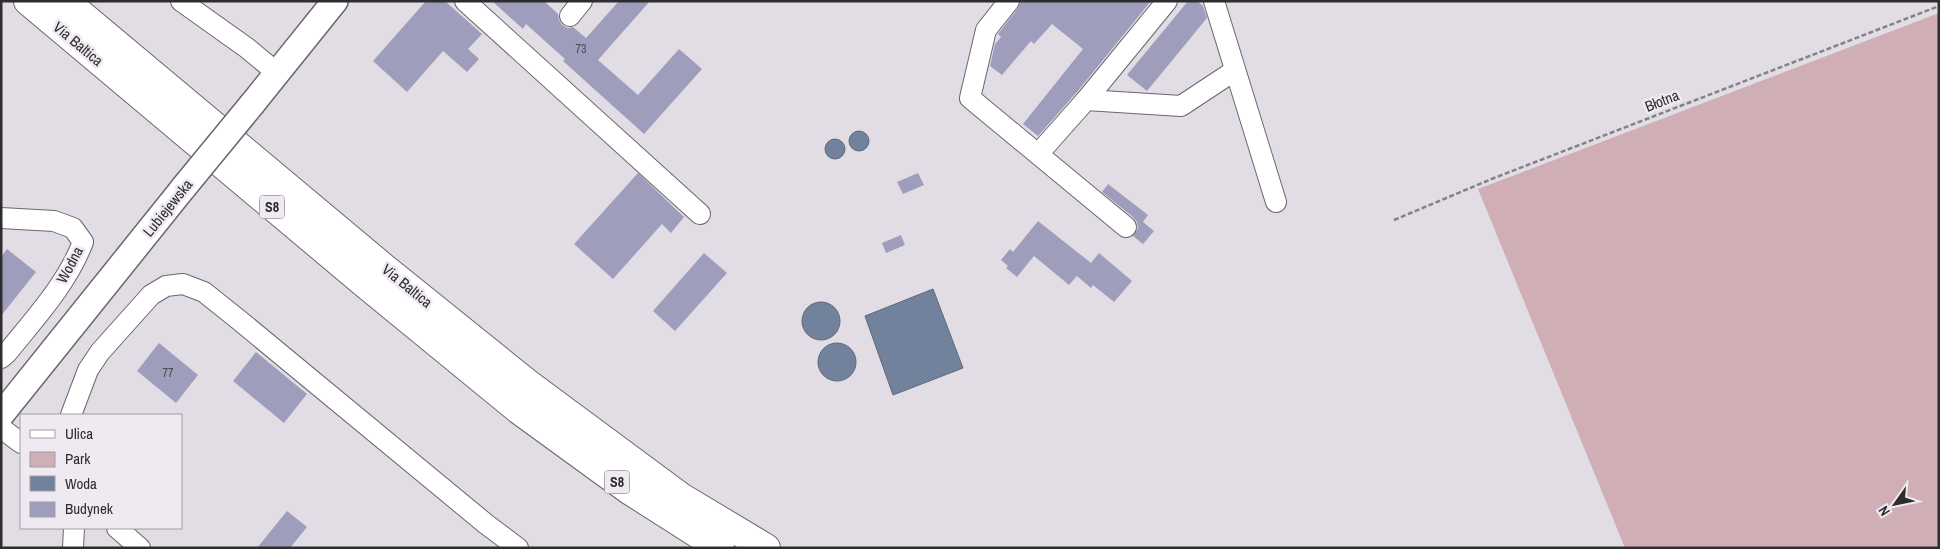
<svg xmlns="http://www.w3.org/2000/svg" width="1940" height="549" viewBox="0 0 1940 549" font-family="'Archivo Narrow',sans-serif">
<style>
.green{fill:#d0aeb5}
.water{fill:#73829c;stroke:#5e687b}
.building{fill:#9e9ebc}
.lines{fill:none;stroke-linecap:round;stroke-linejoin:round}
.minor-casing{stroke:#6a666d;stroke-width:22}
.major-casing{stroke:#6a666d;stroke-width:28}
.highway-casing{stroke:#6a666d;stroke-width:30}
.path{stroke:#858186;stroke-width:2.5;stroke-dasharray:5 2.5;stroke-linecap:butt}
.minor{stroke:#fff;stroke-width:20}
.major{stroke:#fff;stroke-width:25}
.highway{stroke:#fff;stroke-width:28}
.major-bridge-casing{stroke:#6a666d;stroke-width:28;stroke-linecap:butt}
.major-bridge{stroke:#fff;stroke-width:25}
.labels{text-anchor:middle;stroke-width:5;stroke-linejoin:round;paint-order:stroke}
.number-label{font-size:12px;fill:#4a4852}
.shield{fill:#efeaf2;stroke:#68656a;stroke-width:1}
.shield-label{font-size:14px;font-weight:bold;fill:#2e2c2f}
.street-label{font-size:15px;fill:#2e2c2f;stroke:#efeaf2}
</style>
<rect width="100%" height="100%" fill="#e2dde5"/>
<!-- green -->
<path class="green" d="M1939,13V548H1625L1478,189Z"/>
<!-- water -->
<g class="water">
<circle cx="859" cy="141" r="10"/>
<circle cx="835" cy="149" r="10"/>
<path d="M933,289L963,368L893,395L865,316Z"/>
<circle cx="821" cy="321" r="19"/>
<circle cx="837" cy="362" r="19"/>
</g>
<!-- building -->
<g class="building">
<path d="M426,1H445L482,34L468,49L479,59L467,72L443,51L407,92L373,61Z"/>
<path d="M492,1H544L558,14L559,20L562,25L568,28L573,27L586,38L619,1H650L598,60L638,95L679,49L702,69L644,134L563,61L565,59L526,24L523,29Z"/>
<path d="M1021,1H1151L1077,92L1038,136L1023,124L1083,49L1052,24L1034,44L1031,41L1002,75L990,66L995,44L1001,37L998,34L1018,8Z"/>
<path d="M1188,1H1197L1203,6L1207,18L1147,91L1127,75Z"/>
<path d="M638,173L684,217L671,233L662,224L613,279L574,244Z"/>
<path d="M918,173L924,185L903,194L897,182Z"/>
<path d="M1108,184L1148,215L1143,222L1154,231L1143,244L1133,236L1138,228L1137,222L1133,217L1102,192Z"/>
<path d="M1038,221L1091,263L1099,253L1132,281L1114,302L1093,285L1091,288L1077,276L1069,285L1034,256L1017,277L1006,268L1008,266L1001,260L1010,249L1013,252Z"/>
<path d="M901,235L905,245L886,253L882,243Z"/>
<path d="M7,249L36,272L1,316V257Z"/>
<path d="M704,253L727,273L675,331L653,311Z"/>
<path d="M159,343L198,375L176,403L137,371Z"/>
<path d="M256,352L307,394L284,423L233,381Z"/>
<path d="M287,511L307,527L290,548H257Z"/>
</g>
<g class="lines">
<defs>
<g id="minor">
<path d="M181,1L247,48L277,73"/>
<path d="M465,1L700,214"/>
<path d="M1009,1L986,30L970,98L1126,227"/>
<path d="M1214,1L1276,202"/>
<path d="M570,16L582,1"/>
<path d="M1086,100L1181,106L1234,71"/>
<path d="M1039,153L1086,100L1167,1"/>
<path d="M1,218L54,221L73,228L83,242C67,284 35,318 7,353L1,358"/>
<path d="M71,415L88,370L100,352L151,295L166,286L183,284L204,292L239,320L486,524L518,548"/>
<path d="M1,428L21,443"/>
<path d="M117,528L140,548"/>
<path d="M73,548L74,528"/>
</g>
<g id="major">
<path d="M253,103L335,1"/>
<path d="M1,415L184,187"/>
</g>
<g id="highway">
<path d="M28,1L364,283L519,410L629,490L720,548"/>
<path d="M65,1L383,267L527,383L681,497L766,548"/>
</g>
</defs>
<!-- minor casing -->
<use href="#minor" class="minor-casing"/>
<!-- major casing -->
<use href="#major" class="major-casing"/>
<!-- highway casing -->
<use href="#highway" class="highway-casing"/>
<!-- path -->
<path class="path" d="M1394,220L1494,178L1939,6"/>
<!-- minor -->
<use href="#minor" class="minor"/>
<!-- major -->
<use href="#major" class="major"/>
<!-- highway -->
<use href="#highway" class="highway"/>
<defs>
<path id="major-bridge" d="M184,187L253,103"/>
</defs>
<!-- major-bridge casing -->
<use href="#major-bridge" class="major-bridge-casing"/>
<!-- major-bridge -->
<use href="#major-bridge" class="major-bridge"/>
</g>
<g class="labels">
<!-- number labels -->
<g class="number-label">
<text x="581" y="53">73</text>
<text x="168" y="377">77</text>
</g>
<!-- shield labels -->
<g class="shield">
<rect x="259.5" y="195.5" width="25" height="23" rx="4"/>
<rect x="604.5" y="470.5" width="25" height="23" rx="4"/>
</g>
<g class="shield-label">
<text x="272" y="212">S8</text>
<text x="617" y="487">S8</text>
</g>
<!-- street labels -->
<g class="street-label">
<text transform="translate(78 44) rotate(40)" y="5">Via Baltica</text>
<text transform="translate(1662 101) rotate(-21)" y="5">Błotna</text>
<text transform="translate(168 208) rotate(-51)" y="5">Lubiejewska</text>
<text transform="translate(70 265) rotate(-62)" y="5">Wodna</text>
<text transform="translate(407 286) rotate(39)" y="5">Via Baltica</text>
</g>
</g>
<!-- border -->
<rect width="1940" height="549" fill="none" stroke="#2e2c2f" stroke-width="5"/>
<!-- legend -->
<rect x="20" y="414" width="162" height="115" fill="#efeaf2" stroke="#a29ea4"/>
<rect x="30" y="430" width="25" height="8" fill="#ffffff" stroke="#a29ea4"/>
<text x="65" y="439" font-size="15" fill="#2e2c2f">Ulica</text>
<rect x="30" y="452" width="25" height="15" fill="#d0aeb5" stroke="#a29ea4"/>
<text x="65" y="464" font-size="15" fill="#2e2c2f">Park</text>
<rect x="30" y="476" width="25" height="15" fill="#73829c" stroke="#a29ea4"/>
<text x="65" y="489" font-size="15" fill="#2e2c2f">Woda</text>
<rect x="30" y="502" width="25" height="15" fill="#9e9ebc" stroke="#a29ea4"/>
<text x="65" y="514" font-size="15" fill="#2e2c2f">Budynek</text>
<!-- north arrow -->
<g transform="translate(1895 504) rotate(237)" stroke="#efeaf2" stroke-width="4" paint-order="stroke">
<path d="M0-4L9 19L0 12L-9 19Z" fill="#2e2c2f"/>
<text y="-8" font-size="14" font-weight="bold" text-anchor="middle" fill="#2e2c2f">N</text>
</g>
</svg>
